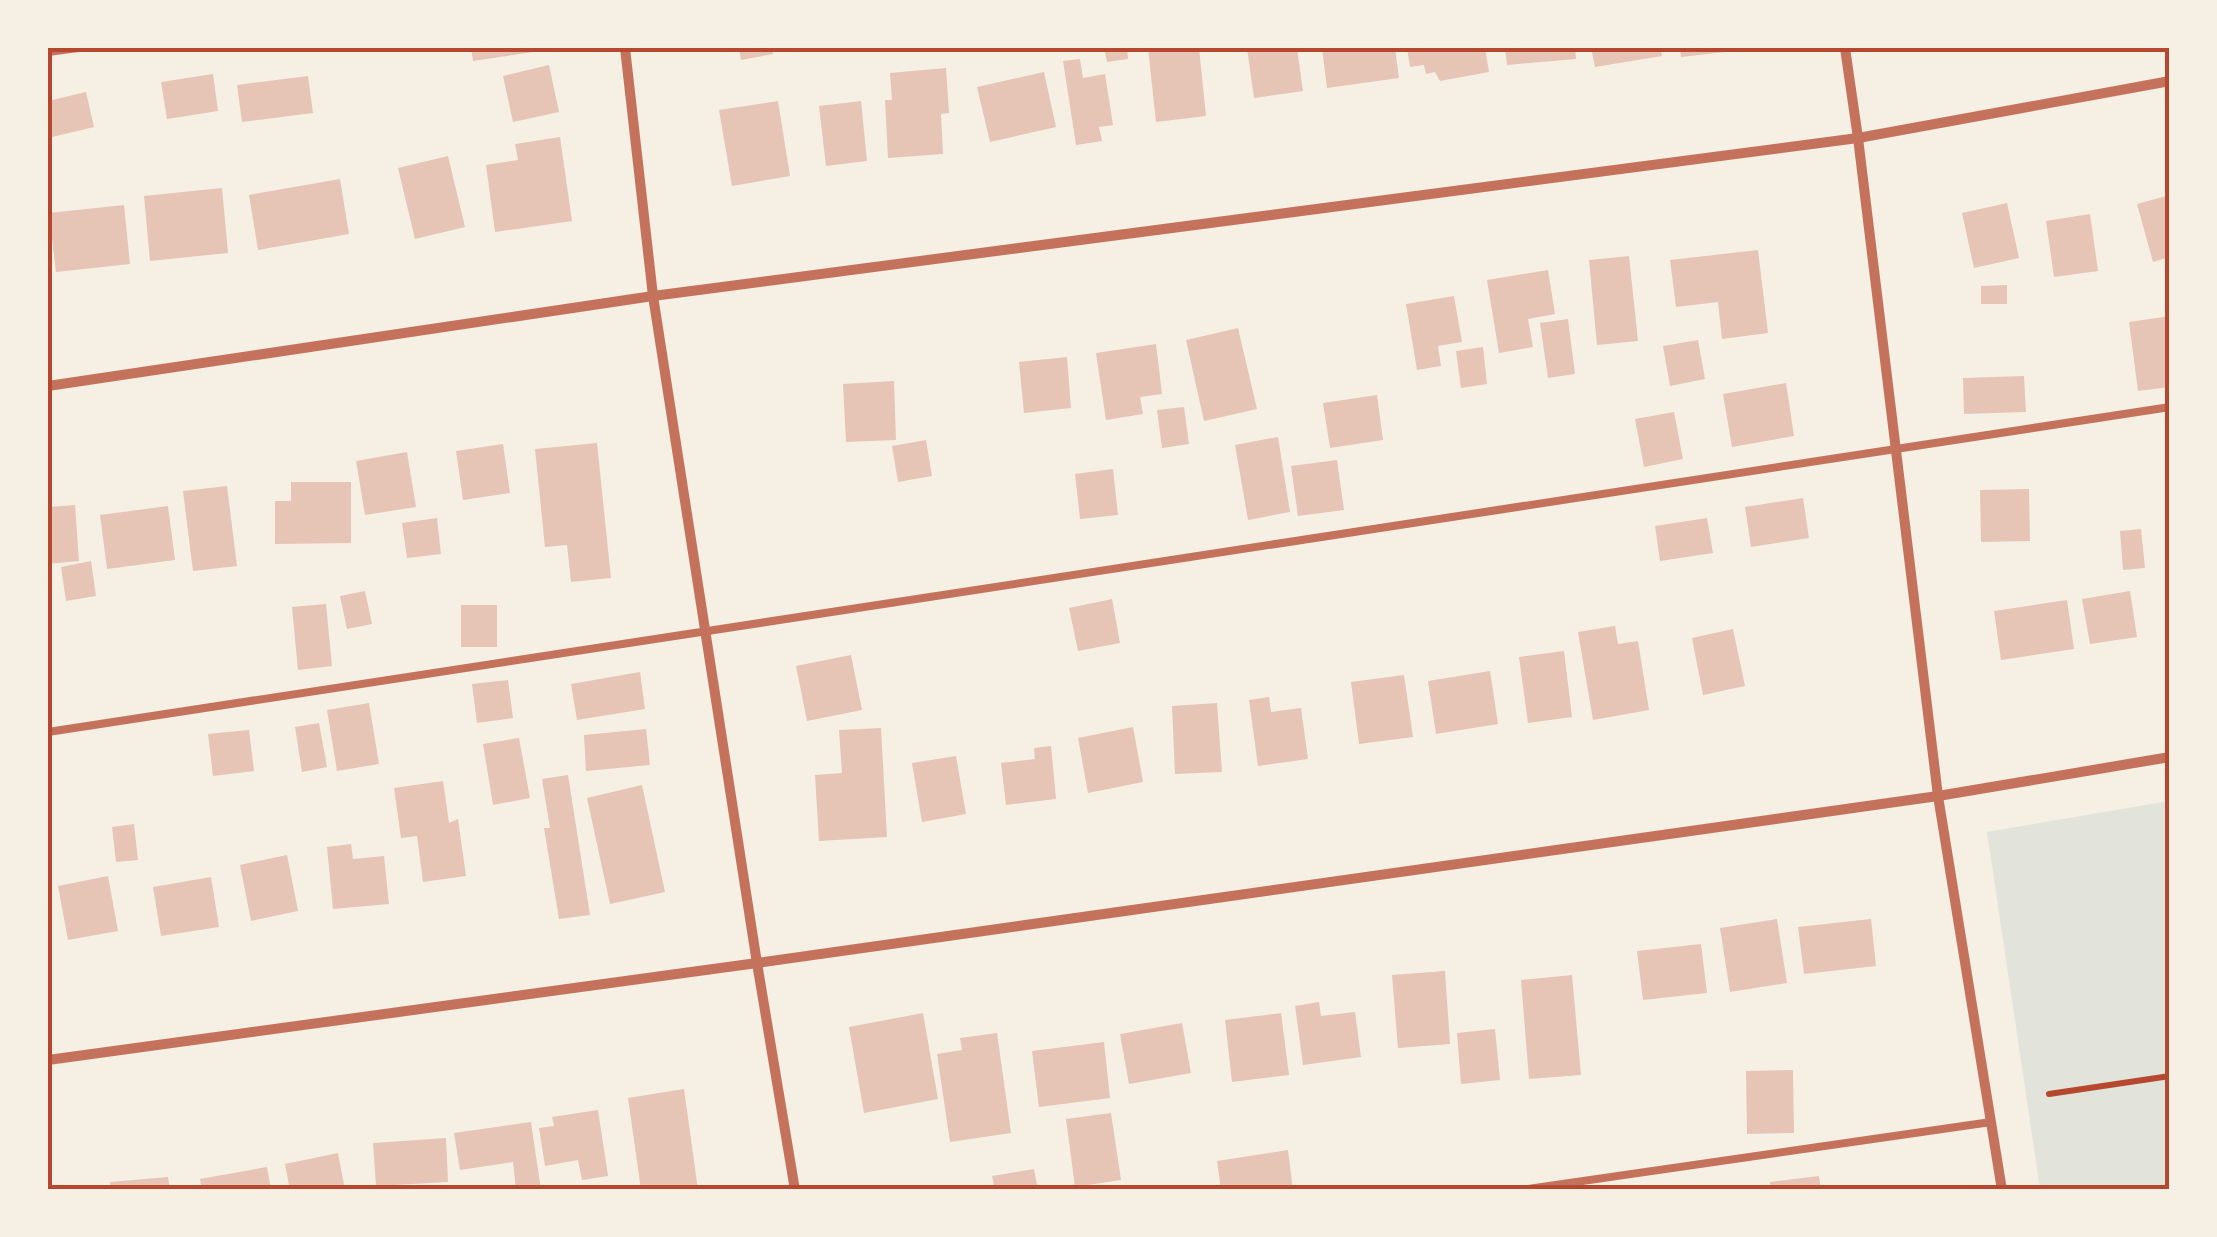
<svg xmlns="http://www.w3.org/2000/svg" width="2217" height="1237" viewBox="0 0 2217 1237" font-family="Georgia,serif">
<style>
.green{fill:#e2e4dc}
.building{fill:#e6c5b7}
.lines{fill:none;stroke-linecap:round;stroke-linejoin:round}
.path{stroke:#b5482f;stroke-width:6}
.service{stroke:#c5725c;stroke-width:8}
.minor{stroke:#c5725c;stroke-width:10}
.neatline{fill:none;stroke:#b5482f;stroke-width:4}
</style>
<rect width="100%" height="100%" fill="#f6efe4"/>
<!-- green -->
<path class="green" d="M2169,801V1189H2040L1987,832Z"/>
<!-- building -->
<g class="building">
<path d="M471,48H547V50L473,61Z"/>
<path d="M739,48H772L773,54L741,60Z"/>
<path d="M1104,48H1127L1128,59L1107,62Z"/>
<path d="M1148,48H1199L1206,116L1156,122Z"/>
<path d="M1247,48H1297L1303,91L1254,98Z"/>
<path d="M1322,48H1395L1399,78L1327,88Z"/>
<path d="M1407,48H1485L1489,72L1440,81L1435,72L1426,74L1424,65L1410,67Z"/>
<path d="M1505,48H1575L1576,59L1507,65Z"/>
<path d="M1591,48H1660L1662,56L1595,67Z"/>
<path d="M1680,48H1734V51L1681,57Z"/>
<path d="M1080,59L1083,78L1105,74L1113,125L1099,127L1102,141L1076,145L1063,61Z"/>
<path d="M549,65L559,112L513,122L503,76Z"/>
<path d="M946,68L949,113L941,114L943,154L888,158L885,100H892L890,73Z"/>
<path d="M1044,72L1056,127L990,142L977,87Z"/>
<path d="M213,74L218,111L167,119L161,82Z"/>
<path d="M308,76L313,113L242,122L237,85Z"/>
<path d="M86,92L94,127L48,138V101Z"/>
<path d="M778,101L790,176L732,186L719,110Z"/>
<path d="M861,101L867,161L826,166L819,106Z"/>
<path d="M560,137L572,221L495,232L486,165L518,160L515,144Z"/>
<path d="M448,156L465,227L415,239L398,168Z"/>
<path d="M340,179L349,234L258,250L249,195Z"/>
<path d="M222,188L228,253L150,261L144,196Z"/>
<path d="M2170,195V257L2153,262L2137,204Z"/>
<path d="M2007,203L2019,258L1974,268L1962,213Z"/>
<path d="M124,205L130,264L56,272L49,213Z"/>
<path d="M2090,214L2098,271L2054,277L2046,221Z"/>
<path d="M1758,250L1768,333L1722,339L1718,302L1676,307L1670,260Z"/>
<path d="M1629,256L1638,341L1597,345L1589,260Z"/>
<path d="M1548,270L1555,314L1528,319L1533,347L1499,353L1487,280Z"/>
<path d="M2007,285V304H1981V286Z"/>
<path d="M1454,296L1462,342L1438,346L1441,366L1417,370L1406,304Z"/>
<path d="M2170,316V387L2138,391L2129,322Z"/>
<path d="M1568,319L1575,374L1548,378L1540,323Z"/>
<path d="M1238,328L1257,409L1204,421L1186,340Z"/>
<path d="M1698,340L1705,379L1670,386L1663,346Z"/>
<path d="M1156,344L1162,394L1140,397L1143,414L1106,420L1096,353Z"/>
<path d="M1483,347L1487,384L1461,388L1456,351Z"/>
<path d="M1067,357L1071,408L1024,413L1019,362Z"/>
<path d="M2024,376L2026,412L1964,414L1963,378Z"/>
<path d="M894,381L896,440L846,442L843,384Z"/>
<path d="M1786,383L1794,436L1732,447L1723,394Z"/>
<path d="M1377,395L1383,440L1330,448L1323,403Z"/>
<path d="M1184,407L1189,444L1162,448L1157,410Z"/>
<path d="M1674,412L1683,459L1644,467L1635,419Z"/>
<path d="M1278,437L1290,512L1248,520L1235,445Z"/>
<path d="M926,440L932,476L898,482L892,446Z"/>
<path d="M597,443L611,578L571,582L567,545L545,547L535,449Z"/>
<path d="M503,444L510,493L463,500L456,451Z"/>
<path d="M407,452L416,507L365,515L356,461Z"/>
<path d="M1337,460L1344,510L1298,516L1291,466Z"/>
<path d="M1113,469L1118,515L1080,519L1075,474Z"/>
<path d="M291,482H351V543L275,544V501H291Z"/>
<path d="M227,486L237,566L193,571L183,491Z"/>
<path d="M2029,489L2030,541L1981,542L1980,490Z"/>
<path d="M1803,498L1809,538L1751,547L1745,507Z"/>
<path d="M75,505L79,561L48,564V507Z"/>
<path d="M168,506L175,560L107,569L100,515Z"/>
<path d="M437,518L441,554L407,558L402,523Z"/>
<path d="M1707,518L1713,553L1660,561L1655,526Z"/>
<path d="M2141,529L2145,568L2123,570L2120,531Z"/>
<path d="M91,561L96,596L66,601L61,567Z"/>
<path d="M365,591L372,624L347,629L340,596Z"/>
<path d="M2130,591L2137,637L2090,644L2082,599Z"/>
<path d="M1112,599L1120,643L1078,651L1069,608Z"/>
<path d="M2067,600L2074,649L2001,660L1994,611Z"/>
<path d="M326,604L332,666L298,670L292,607Z"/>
<rect x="461" y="605" width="36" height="42"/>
<path d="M1615,626L1618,644L1638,641L1649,710L1593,720L1578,632Z"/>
<path d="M1733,629L1745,686L1703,695L1692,638Z"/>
<path d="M1564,651L1572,717L1528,723L1519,657Z"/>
<path d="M851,655L862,710L807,721L796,666Z"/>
<path d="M1490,671L1498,724L1436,734L1428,681Z"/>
<path d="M640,672L645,709L577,720L571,684Z"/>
<path d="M1404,675L1413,737L1359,744L1351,682Z"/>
<path d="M508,680L513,718L477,723L472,684Z"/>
<path d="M1269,697L1271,712L1301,708L1308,759L1258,766L1249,700Z"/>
<path d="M369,703L379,764L337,771L327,710Z"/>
<path d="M1217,703L1222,772L1175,774L1172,706Z"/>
<path d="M319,723L327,767L302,772L295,727Z"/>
<path d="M1133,727L1143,782L1088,793L1078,738Z"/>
<path d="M881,728L887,837L819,841L815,775L842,773L839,730Z"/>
<path d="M646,729L650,765L586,771L584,735Z"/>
<path d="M249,730L254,771L213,776L208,734Z"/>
<path d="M519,738L530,798L493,805L483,744Z"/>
<path d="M1051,746L1056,799L1006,805L1001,763L1035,759L1034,748Z"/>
<path d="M956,756L966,814L922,822L912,763Z"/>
<path d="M568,775L590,915L559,919L544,828H550L542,779Z"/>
<path d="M443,781L449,823L458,819L466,876L423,882L417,836L401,838L394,788Z"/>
<path d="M642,785L665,892L610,904L587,798Z"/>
<path d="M134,824L138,860L116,862L112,827Z"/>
<path d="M351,844L353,859L384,856L389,904L333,909L327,847Z"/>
<path d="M287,855L298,911L251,921L240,865Z"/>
<path d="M108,876L118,931L68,940L58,886Z"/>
<path d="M211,877L219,927L161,936L153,887Z"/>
<path d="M1777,919L1787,983L1730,992L1720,928Z"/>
<path d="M1871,919L1876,966L1804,974L1798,927Z"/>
<path d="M1701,944L1707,993L1643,1000L1637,951Z"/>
<path d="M1445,971L1450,1044L1398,1048L1392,975Z"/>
<path d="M1572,975L1581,1075L1529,1079L1521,980Z"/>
<path d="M1319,1002L1321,1016L1355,1012L1361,1057L1303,1065L1295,1006Z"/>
<path d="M923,1013L938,1099L864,1113L849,1027Z"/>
<path d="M1281,1013L1289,1075L1232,1082L1225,1020Z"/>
<path d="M1182,1023L1191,1073L1129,1084L1120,1034Z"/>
<path d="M1495,1029L1500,1080L1461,1084L1457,1033Z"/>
<path d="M997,1033L1011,1133L950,1142L937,1054L962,1050L960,1038Z"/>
<path d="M1104,1042L1110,1098L1039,1107L1032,1051Z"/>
<path d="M1793,1070L1794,1133L1747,1134L1746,1071Z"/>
<path d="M684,1089L698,1190H641L628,1098Z"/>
<path d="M598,1110L608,1176L582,1180L578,1160L545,1166L539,1128L554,1126L552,1117Z"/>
<path d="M1111,1113L1121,1180L1075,1187L1066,1119Z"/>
<path d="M531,1122L541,1190H516L513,1162L460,1170L454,1133Z"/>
<path d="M446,1138L448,1182L376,1186L373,1143Z"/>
<path d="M1288,1150L1293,1190H1221L1217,1161Z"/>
<path d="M338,1153L345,1190H290L285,1164Z"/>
<path d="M267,1167L271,1190H202L200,1179Z"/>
<path d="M1034,1169L1038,1190H995L992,1176Z"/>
<path d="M1819,1176L1821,1190H1771L1770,1182Z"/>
<path d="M168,1177L170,1190H111L110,1182Z"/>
</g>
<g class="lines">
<!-- path -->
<path class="path" d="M2049,1094L2170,1076"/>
<!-- service -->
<g class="service">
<path d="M48,52L78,48"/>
<path d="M48,732L2170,407"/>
<path d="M1521,1190L1991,1122"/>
</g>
<!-- minor -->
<g class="minor">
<path d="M625,48L653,296L757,963L795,1190"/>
<path d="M1845,48L1858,138L1938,796L2002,1190"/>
<path d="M48,386L653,296L1858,138L2170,81"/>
<path d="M48,1060L757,963L1938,796L2170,757"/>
</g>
</g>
<!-- border -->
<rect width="2217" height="1237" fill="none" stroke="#f6efe4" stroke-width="100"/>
<rect x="50" y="50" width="2117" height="1137" class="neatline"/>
</svg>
